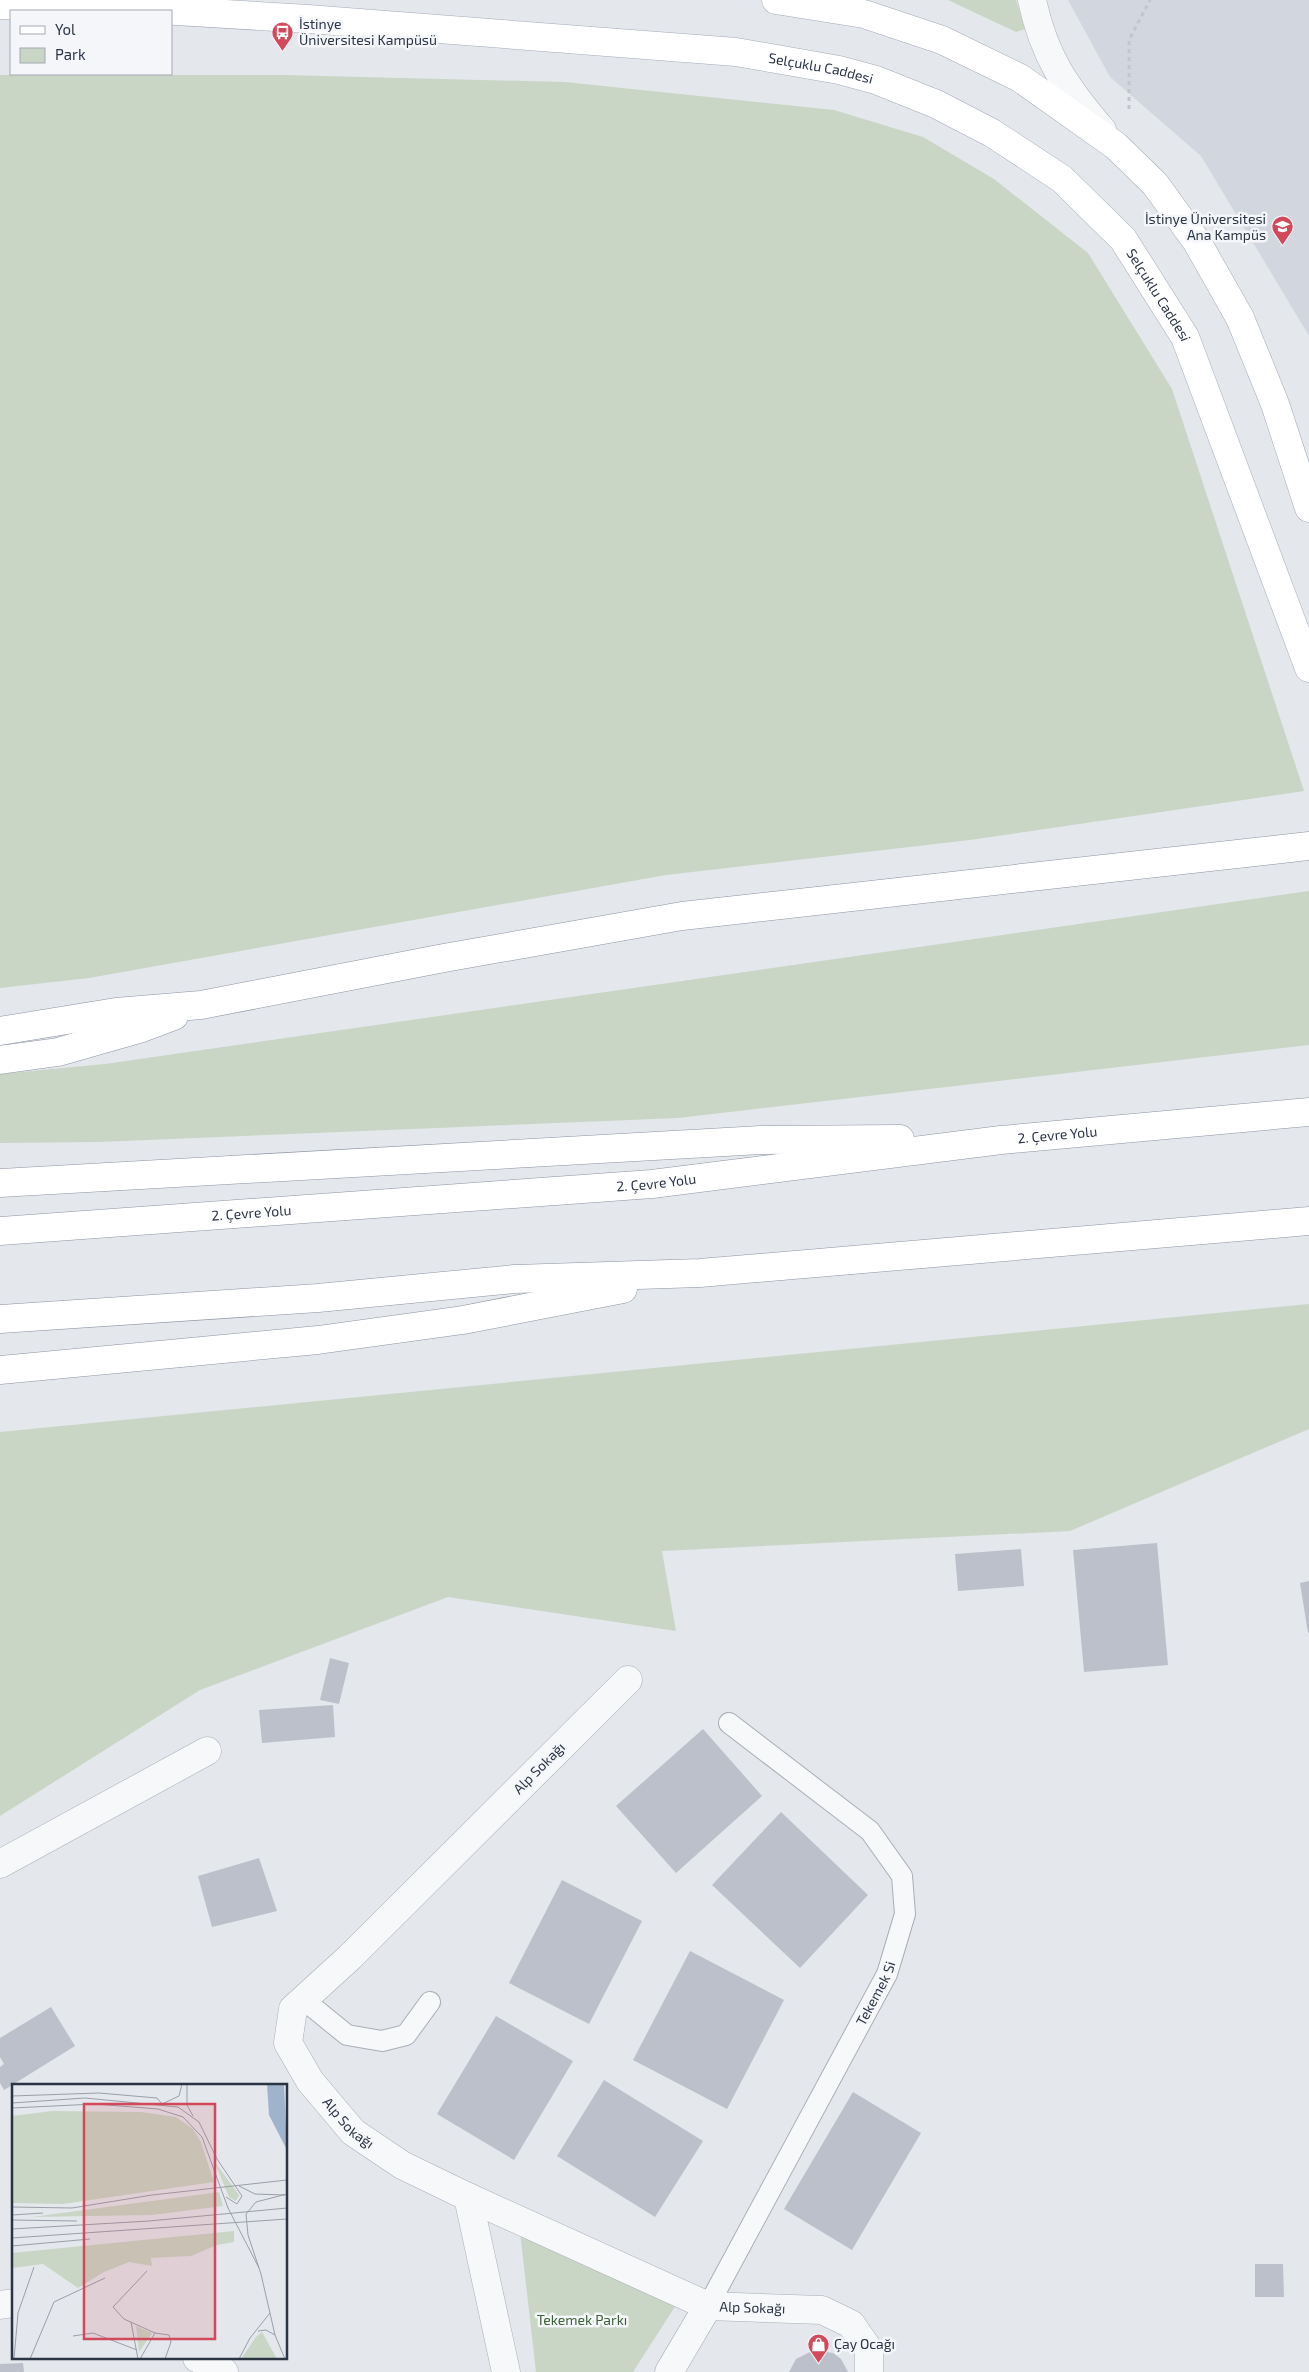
<svg xmlns="http://www.w3.org/2000/svg" width="1309" height="2372" viewBox="0 0 1309 2372" font-family="'Exo 2',sans-serif">
<style>
.built{fill:#d2d6de}
.green{fill:#c9d6c5}
.building{fill:#bbc0ca}
.lines{fill:none;stroke-linecap:round;stroke-linejoin:round}
.service-casing{stroke:#a9aeb7;stroke-width:22}
.minor-casing{stroke:#a9aeb7;stroke-width:29}
.tertiary-casing{stroke:#a9aeb7;stroke-width:29}
.primary-casing{stroke:#a3abb8;stroke-width:29}
.motorway-casing{stroke:#8b94a3;stroke-width:29}
.path{stroke:#c2c5cb;stroke-width:3;stroke-dasharray:4 4;stroke-linecap:butt}
.service{stroke:#f7f8fa;stroke-width:20}
.minor{stroke:#f7f8fa;stroke-width:28}
.tertiary{stroke:#f7f8fa;stroke-width:28}
.primary{stroke:#fff;stroke-width:28}
.motorway{stroke:#fff;stroke-width:28}
.labels{text-anchor:middle;stroke-width:5;stroke-linejoin:round;paint-order:stroke}
.poi-label{font-size:14px;fill:#2b3445;stroke:#f4f6f9;text-anchor:start}
.street-label{font-size:14px;fill:#2b3445;stroke:#f4f6f9}
.park-label{font-size:14px;fill:#3f6138;stroke:#f4f6f9}
.inset-road{fill:none;stroke:#9a9fa9;stroke-width:1}
.view{fill:#d1495b;fill-opacity:0.15;stroke:#d1495b;stroke-width:2.5}
.inset-edge{fill:none;stroke:#2b3445;stroke-width:2.5}
</style>
<rect width="100%" height="100%" fill="#e4e7ec"/>
<!-- built -->
<path class="built" d="M1068,0H1309V336L1201,156L1110,77Z"/>
<!-- green -->
<g class="green">
<path d="M948,0H1016L1025,29L1016,32Z"/>
<path d="M0,75H284L565,82L834,110L923,137L994,179L1088,253L1172,389L1304,791L970,840L666,875L89,978L0,988Z"/>
<path d="M1309,891V1045L678,1118L99,1142L0,1143V1074L105,1064Z"/>
<path d="M1309,1304V1429L1070,1531L662,1551L676,1631L448,1597L200,1690L0,1816V1432Z"/>
<path d="M520,2232L676,2305L633,2372H536Z"/>
</g>
<!-- building -->
<g class="building">
<path d="M1157,1543L1168,1665L1084,1672L1073,1550Z"/>
<path d="M1021,1549L1024,1586L958,1591L955,1554Z"/>
<path d="M1309,1581V1633H1308L1300,1583Z"/>
<path d="M330,1658L349,1663L339,1704L320,1700Z"/>
<path d="M333,1705L335,1737L262,1743L259,1710Z"/>
<path d="M703,1729L762,1796L676,1873L616,1806Z"/>
<path d="M781,1812L868,1895L800,1968L712,1885Z"/>
<path d="M259,1858L277,1911L212,1927L198,1876Z"/>
<path d="M562,1880L642,1921L589,2024L509,1983Z"/>
<path d="M690,1951L784,2000L727,2109L633,2060Z"/>
<path d="M51,2007L75,2046L4,2090L0,2083V2067L4,2064L0,2057V2038Z"/>
<path d="M496,2016L573,2061L514,2160L437,2114Z"/>
<path d="M604,2080L703,2141L655,2217L557,2156Z"/>
<path d="M853,2092L921,2133L852,2250L784,2209Z"/>
<path d="M1255,2264H1283L1284,2297H1255Z"/>
<path d="M814,2350L833,2353L841,2359L848,2372H789L796,2359Z"/>
<path d="M23,2363L24,2372H0V2364Z"/>
</g>
<g class="lines">
<defs>
<g id="service">
<path d="M304,2000L347,2035L382,2041L406,2035L430,2002"/>
<path id="s1" d="M708,2306L887,1974L905,1914L902,1876L870,1831L729,1723"/>
</g>
<g id="minor">
<path id="s2" d="M628,1680L350,1957L293,2009L288,2043L310,2081L353,2132L402,2165L468,2197L708,2306L822,2310L851,2324L869,2350V2372"/>
<path d="M0,1864L207,1751"/>
<path d="M468,2197L506,2372"/>
<path d="M0,2305L14,2303"/>
<path d="M197,2358L224,2372"/>
<path d="M669,2372L708,2306"/>
</g>
<path id="tertiary" d="M1032,0C1044,56 1065,87 1102,130"/>
<g id="primary">
<path d="M776,0L864,14L942,40L1020,78L1116,146L1155,184L1197,242L1240,318L1275,404L1309,508"/>
<path id="s3" d="M0,5L110,7L308,19L736,52L839,70L876,80L936,104L992,133L1062,179L1123,239L1185,337L1309,668"/>
</g>
<g id="motorway">
<path d="M0,1031L116,1012L201,1005L444,958L682,916L1309,846"/>
<path d="M0,1060L58,1052L142,1028L174,1016"/>
<path d="M0,1183L761,1140L900,1139"/>
<path id="s4" d="M0,1231L652,1184L1001,1140L1309,1112"/>
<path d="M0,1319L318,1298L515,1279L700,1273L1309,1221"/>
<path d="M0,1370L318,1340L463,1320L623,1289"/>
</g>
</defs>
<!-- service casing -->
<use href="#service" class="service-casing"/>
<!-- minor casing -->
<use href="#minor" class="minor-casing"/>
<!-- tertiary casing -->
<use href="#tertiary" class="tertiary-casing"/>
<!-- primary casing -->
<use href="#primary" class="primary-casing"/>
<!-- motorway casing -->
<use href="#motorway" class="motorway-casing"/>
<!-- path -->
<path class="path" d="M1129,109V40L1150,0"/>
<!-- service -->
<use href="#service" class="service"/>
<!-- minor -->
<use href="#minor" class="minor"/>
<!-- tertiary -->
<use href="#tertiary" class="tertiary"/>
<!-- primary -->
<use href="#primary" class="primary"/>
<!-- motorway -->
<use href="#motorway" class="motorway"/>
</g>
<!-- icons -->
<defs>
<symbol id="bus-pin" viewBox="-11 -11 22 30"><path d="M0 17L-7.5 6A9.5 9.5 0 1 1 7.5 6Z" fill="#d1495b" stroke="#f4f6f9"/><path d="M-5-6H5V4H4V6H2V4H-2V6H-4V4H-5ZM-3.5-4V0h7V-4ZM-3.5 1.2v1.5H-2V1.2ZM2 1.2v1.5H3.5V1.2Z" fill="#fff"/></symbol>
<symbol id="university-pin" viewBox="-11 -11 22 30"><path d="M0 17L-7.5 6A9.5 9.5 0 1 1 7.5 6Z" fill="#d1495b" stroke="#f4f6f9"/><path d="M0-5L7-2L0 1L-7-2ZM-4 1L0 2.5L4 1V4Q0 6-4 4Z" fill="#fff"/></symbol>
<symbol id="shop-pin" viewBox="-11 -11 22 30"><path d="M0 17L-7.5 6A9.5 9.5 0 1 1 7.5 6Z" fill="#d1495b" stroke="#f4f6f9"/><path d="M-5-2.5h2.3a2.7 3.5 0 0 1 5.4 0H5L5.5 6h-11ZM-1.5-2.5h3a1.5 2.3 0 0 0-3 0Z" fill="#fff"/></symbol>
</defs>
<g fill-rule="evenodd">
<use href="#bus-pin" x="270" y="20" width="25" height="34"/>
<use href="#university-pin" x="1270" y="214" width="25" height="34"/>
<use href="#shop-pin" x="806" y="2332" width="25" height="34"/>
</g>
<g class="labels">
<!-- poi labels -->
<g class="poi-label">
<text x="299" y="29">İstinye<tspan x="299" dy="16">Üniversitesi Kampüsü</tspan></text>
<text x="1266" y="224" text-anchor="end">İstinye Üniversitesi<tspan x="1266" dy="16">Ana Kampüs</tspan></text>
<text x="834" y="2349">Çay Ocağı</text>
</g>
<!-- street labels -->
<g class="street-label">
<text dy="5" stroke="none"><textPath href="#s3" startOffset="824">Selçuklu Caddesi</textPath></text>
<text dy="5" stroke="none"><textPath href="#s3" startOffset="1244">Selçuklu Caddesi</textPath></text>
<text dy="5" stroke="none"><textPath href="#s4" startOffset="1062">2. Çevre Yolu</textPath></text>
<text dy="5" stroke="none"><textPath href="#s4" startOffset="658">2. Çevre Yolu</textPath></text>
<text dy="5" stroke="none"><textPath href="#s4" startOffset="252">2. Çevre Yolu</textPath></text>
<text transform="translate(539 1768) rotate(-45)" y="5">Alp Sokağı</text>
<text dy="5" stroke="none"><textPath href="#s1" startOffset="355">Tekemek Si</textPath></text>
<text dy="5" stroke="none"><textPath href="#s2" startOffset="605">Alp Sokağı</textPath></text>
<text dy="5" stroke="none"><textPath href="#s2" startOffset="1055">Alp Sokağı</textPath></text>
</g>
<!-- park labels -->
<g class="park-label">
<text x="582" y="2325">Tekemek Parkı</text>
</g>
</g>
<!-- overview -->
<g transform="translate(12 2084)">
<rect width="275" height="275" fill="#e4e7ec"/>
<path d="M40,27L129,28L164,33L181,45L189,58L202,98L51,120L0,119V32ZM202,77L227,111L224,117L217,113ZM207,108L211,122L140,131L20,133ZM222,147V158L205,161L179,172L139,174L140,182L117,178L92,188L66,204L31,180L0,184V169ZM124,242L140,249L127,268ZM250,248L265,275H229L244,253Z" fill="#c9d6c5"/>
<path d="M255,0H272L275,66L257,31Z" fill="#9fb4cc"/>
<path class="inset-road" d="M175,0V21L181,32M0,12L87,9L145,14L150,20L167,12L170,0M0,19L73,14L166,23L187,38L205,75L230,112L225,120L214,113M0,24L83,20L146,25L171,33L190,53L216,124L247,184M227,102L243,110L273,111M0,123L60,124L140,111L275,96M0,131L31,129M0,136L65,137M0,145L137,137L275,124M0,154L275,135M0,162L78,155M135,187L101,223L112,235L143,249L157,251L159,258L153,275M119,238L126,275M246,247L254,246L263,251M61,252L81,249L125,266M2,275L6,229L22,183M18,275L42,218L93,194M128,275L143,249M227,275L238,254L258,229M273,275L263,251L249,190L236,151L234,130L244,118L275,110"/>
<path class="view" d="M72,20H203V255H72Z"/>
<rect width="275" height="275" class="inset-edge"/>
</g>
<!-- legend -->
<rect x="10" y="10" width="162" height="65" fill="#f4f6f9" stroke="#a4a8b1"/>
<rect x="20" y="26" width="25" height="8" fill="#ffffff" stroke="#a4a8b1"/>
<text x="55" y="35" font-size="15" fill="#2b3445">Yol</text>
<rect x="20" y="48" width="25" height="15" fill="#c9d6c5" stroke="#a4a8b1"/>
<text x="55" y="60" font-size="15" fill="#2b3445">Park</text>
</svg>
